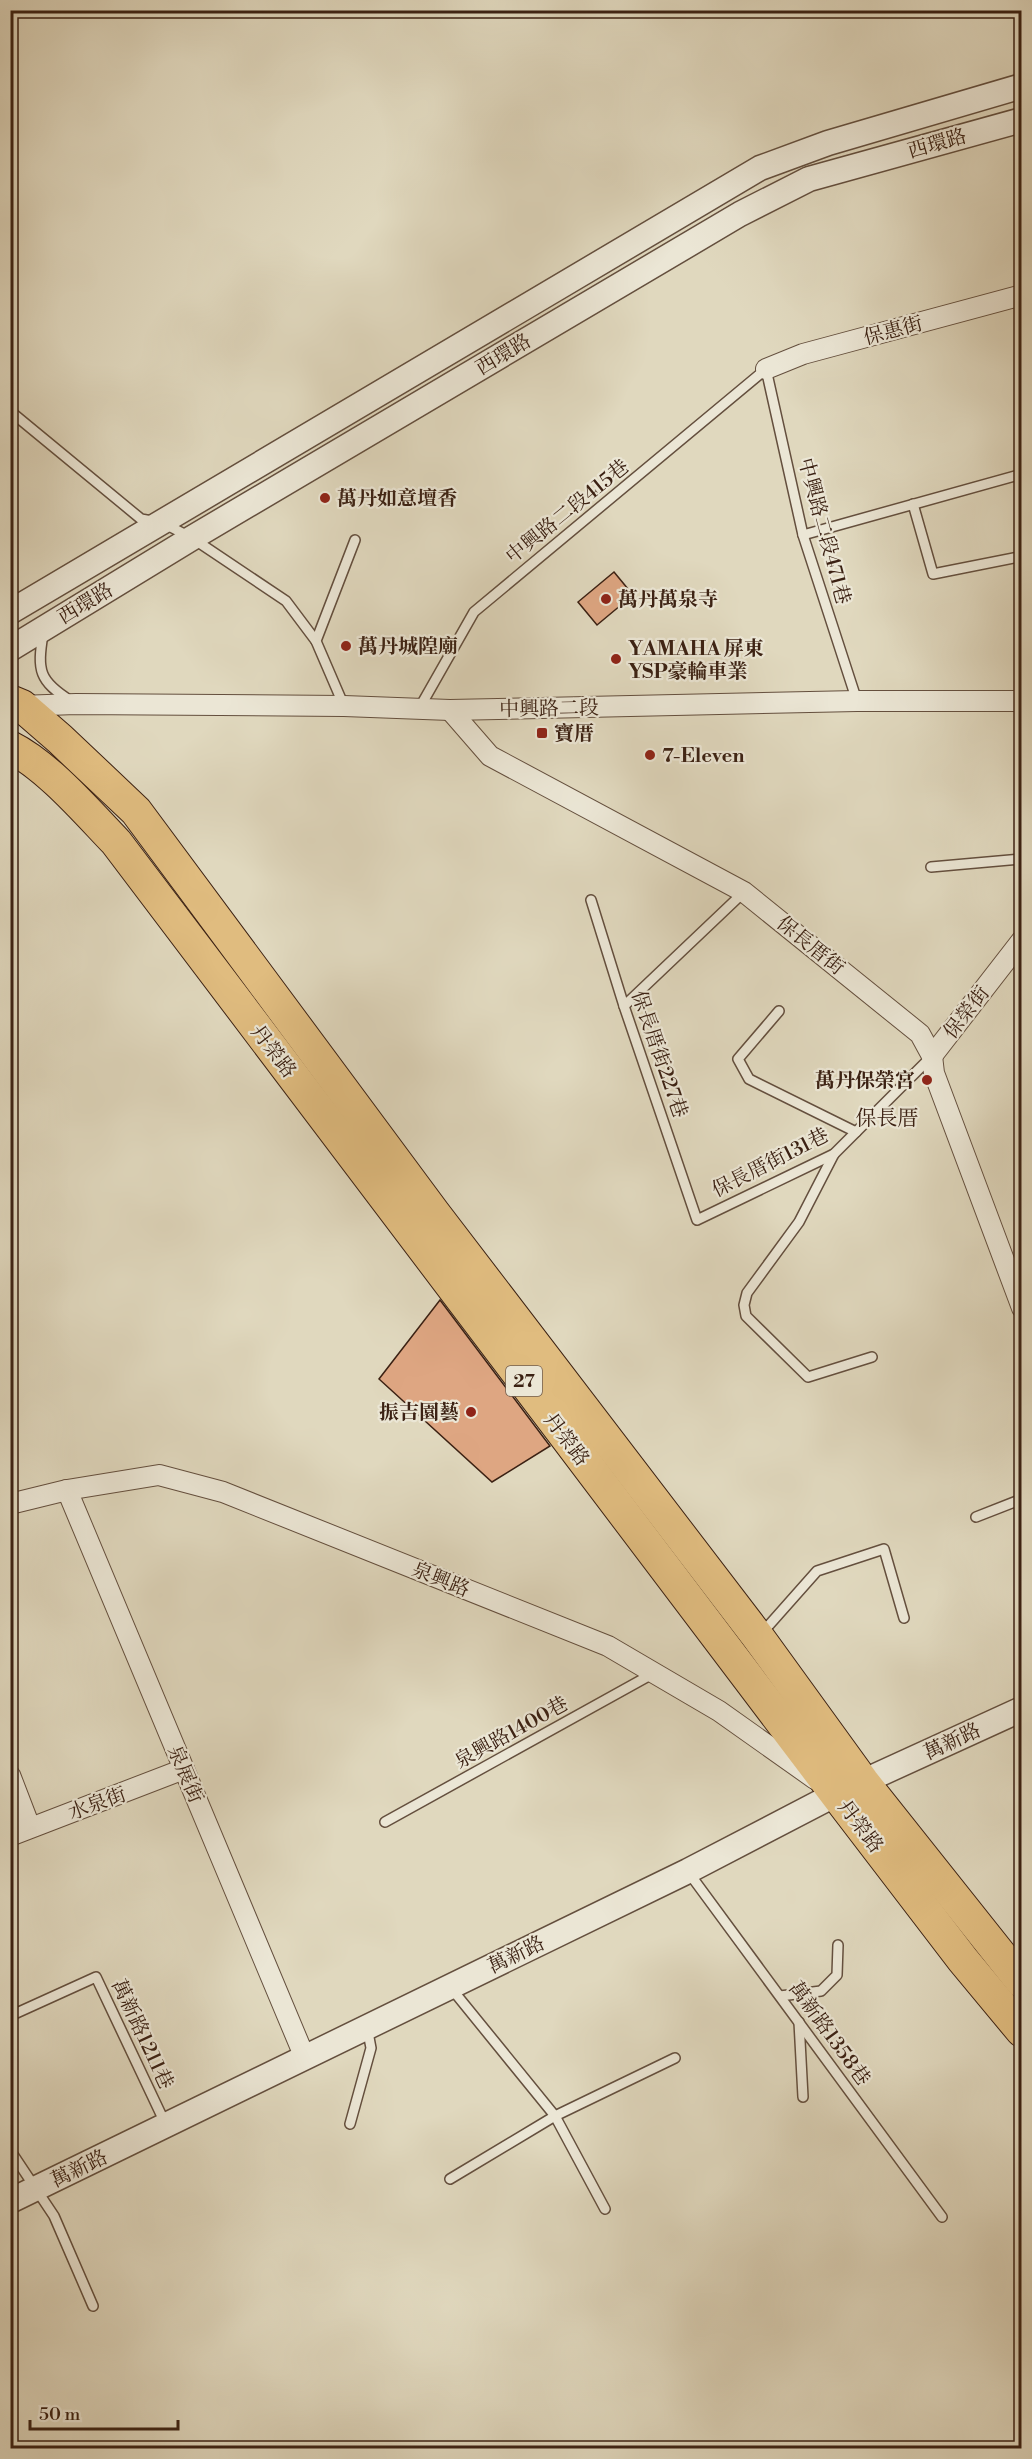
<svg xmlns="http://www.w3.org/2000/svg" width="1032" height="2459" viewBox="0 0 1032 2459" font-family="'Libre Bodoni','Noto Serif TC',serif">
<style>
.building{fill:#dea682;stroke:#3b2113;stroke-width:1.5}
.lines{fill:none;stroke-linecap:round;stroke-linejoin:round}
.service-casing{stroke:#644f3e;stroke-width:12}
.minor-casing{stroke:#644f3e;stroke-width:22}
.tertiary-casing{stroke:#644f3e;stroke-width:27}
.primary-casing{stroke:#3b2113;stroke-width:34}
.service{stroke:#ebe6d5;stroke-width:9}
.minor{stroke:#ebe6d5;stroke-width:20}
.tertiary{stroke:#ebe6d5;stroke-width:24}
.primary{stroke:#e0bc7f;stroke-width:32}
.poi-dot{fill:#8f2418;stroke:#ebe6d5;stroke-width:2}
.labels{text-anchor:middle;stroke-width:4.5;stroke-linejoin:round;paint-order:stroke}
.shield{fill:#ebe6d5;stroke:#705c4d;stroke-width:1.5}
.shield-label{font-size:18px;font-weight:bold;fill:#3b2113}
.street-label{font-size:20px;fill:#3b2113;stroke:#ebe6d5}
.poi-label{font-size:20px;font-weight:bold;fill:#3b2113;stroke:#ebe6d5;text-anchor:start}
.neighbourhood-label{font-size:21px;fill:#3b2113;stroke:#ebe6d5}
</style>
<rect width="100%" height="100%" fill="#e0d8be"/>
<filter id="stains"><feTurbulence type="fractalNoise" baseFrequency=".00333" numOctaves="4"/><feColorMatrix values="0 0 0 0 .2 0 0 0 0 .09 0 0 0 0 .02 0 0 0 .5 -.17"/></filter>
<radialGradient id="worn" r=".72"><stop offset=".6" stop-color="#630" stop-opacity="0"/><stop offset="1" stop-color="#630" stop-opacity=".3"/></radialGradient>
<!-- building -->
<g class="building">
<path d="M614,572L633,595L597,625L578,602Z"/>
<path d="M440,1300L550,1446L492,1482L379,1379Z"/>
</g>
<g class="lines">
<defs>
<g id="service">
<path d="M10,411L141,519L163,523L192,538L286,601L316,641"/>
<path d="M913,504L933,574L1019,557"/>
<path d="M803,535L1022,474"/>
<path d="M43,634C37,671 39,681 71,701"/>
<path d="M344,706L316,641L355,540"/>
<path d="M420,707L474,612L766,369L803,535L857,701"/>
<path d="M931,867L1022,859"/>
<path d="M591,900L624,1006L697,1220L834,1154L932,1056"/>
<path d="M624,1006L744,892"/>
<path d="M779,1011L738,1059L749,1079L856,1132"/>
<path d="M834,1154L799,1222L747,1293L744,1305L746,1316L808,1377L872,1357"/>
<path d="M976,1517L1022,1499"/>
<path d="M762,1633L817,1571L884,1549L904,1618"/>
<path d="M385,1822L654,1673"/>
<path d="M689,1873L942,2217"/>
<path d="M451,1988L555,2116L605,2209"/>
<path d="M780,1996L821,1991L837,1975L838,1945"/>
<path d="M10,2016L96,1977L166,2125"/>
<path d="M799,2022L803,2097"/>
<path d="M350,2124L371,2048L367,2027"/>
<path d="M10,2150L54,2216L93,2306"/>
<path d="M450,2179L555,2116L675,2058"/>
</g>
<g id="minor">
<path d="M766,369L803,354L1022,295"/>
<path d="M19,706L76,704L344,706L450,710L857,701H1022"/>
<path d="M450,710L490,756L744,892L920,1034L932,1056L934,1073L1022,1308"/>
<path d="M932,1056L1022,940"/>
<path d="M67,1490L305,2058"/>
<path d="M10,1504L67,1490L159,1475L223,1492L608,1646L719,1711L815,1779"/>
<path d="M10,1775L30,1827"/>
<path d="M10,1836L184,1769"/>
</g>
<g id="tertiary">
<path d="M10,612L760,168L828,143L1022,86"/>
<path d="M10,649L192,538L740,214L809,179L1022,120"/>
<path d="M10,2201L688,1871L836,1794L1022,1709"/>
</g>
<g id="primary">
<path d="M10,701L22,706L60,739L136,811L434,1213L758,1637L863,1782L1022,1982"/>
<path d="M10,747C48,766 87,812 116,842L836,1794L963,1960L1022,2031"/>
</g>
</defs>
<!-- service casing -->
<use href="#service" class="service-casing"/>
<!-- minor casing -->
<use href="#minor" class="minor-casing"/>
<!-- tertiary casing -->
<use href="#tertiary" class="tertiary-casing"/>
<!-- primary casing -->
<use href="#primary" class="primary-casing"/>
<!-- service -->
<use href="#service" class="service"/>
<!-- minor -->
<use href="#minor" class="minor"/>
<!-- tertiary -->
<use href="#tertiary" class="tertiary"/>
<!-- primary -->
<use href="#primary" class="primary"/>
</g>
<!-- markers -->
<g class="poi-dot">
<circle cx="325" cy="498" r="6"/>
<circle cx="606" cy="599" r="6"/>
<circle cx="346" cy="646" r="6"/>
<circle cx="616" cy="659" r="6"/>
<rect x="536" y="727" width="12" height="12" rx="3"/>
<circle cx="650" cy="755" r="6"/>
<circle cx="927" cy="1080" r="6"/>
<circle cx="471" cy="1412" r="6"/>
</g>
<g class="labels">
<!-- shield labels -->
<rect class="shield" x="506" y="1366" width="36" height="30" rx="4.5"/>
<g class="shield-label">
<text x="524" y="1387">27</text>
</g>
<!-- street labels -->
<g class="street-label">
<text transform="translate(937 143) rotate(-16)" y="7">西環路</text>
<text transform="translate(893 330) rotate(-15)" y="7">保惠街</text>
<text transform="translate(503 354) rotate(-31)" y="7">西環路</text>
<text transform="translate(567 511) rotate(-39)" y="7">中興路二段415巷</text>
<text transform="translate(825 531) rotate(75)" y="7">中興路二段471巷</text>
<text transform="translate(85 603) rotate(-31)" y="7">西環路</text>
<text transform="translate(549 708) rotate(-1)" y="7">中興路二段</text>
<text transform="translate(811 945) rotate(39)" y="7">保長厝街</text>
<text transform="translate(966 1012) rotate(-52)" y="7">保榮街</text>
<text transform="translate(274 1051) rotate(53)" y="7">丹榮路</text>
<text transform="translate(660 1054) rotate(71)" y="7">保長厝街227巷</text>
<text transform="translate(770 1162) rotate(-27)" y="7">保長厝街131巷</text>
<text transform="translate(567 1439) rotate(53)" y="7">丹榮路</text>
<text transform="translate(441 1579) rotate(22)" y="7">泉興路</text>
<text transform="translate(511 1732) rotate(-29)" y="7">泉興路1400巷</text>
<text transform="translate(952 1741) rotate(-25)" y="7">萬新路</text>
<text transform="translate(186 1774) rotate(67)" y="7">泉展街</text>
<text transform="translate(97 1803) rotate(-20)" y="7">水泉街</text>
<text transform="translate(861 1826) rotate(53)" y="7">丹榮路</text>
<text transform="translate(516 1954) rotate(-26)" y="7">萬新路</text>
<text transform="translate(830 2033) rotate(54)" y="7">萬新路1358巷</text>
<text transform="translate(143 2034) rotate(65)" y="7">萬新路1211巷</text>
<text transform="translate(79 2168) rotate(-26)" y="7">萬新路</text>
</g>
<!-- poi labels -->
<g class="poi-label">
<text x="337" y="505">萬丹如意壇香</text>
<text x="618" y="606">萬丹萬泉寺</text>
<text x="358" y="653">萬丹城隍廟</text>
<text x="628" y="655">YAMAHA 屏東<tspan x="628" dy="23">YSP豪輪車業</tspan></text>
<text x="554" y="740">寶厝</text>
<text x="662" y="762">7-Eleven</text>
<text x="915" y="1087" text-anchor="end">萬丹保榮宮</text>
<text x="459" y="1419" text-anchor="end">振吉園藝</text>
</g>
<!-- neighbourhood labels -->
<g class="neighbourhood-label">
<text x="887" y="1125">保長厝</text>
</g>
</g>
<!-- margin -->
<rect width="1032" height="2459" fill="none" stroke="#e0d8be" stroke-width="36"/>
<rect x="12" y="12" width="1008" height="2435" fill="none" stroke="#3b2113" stroke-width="3"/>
<rect x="18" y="18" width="996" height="2423" fill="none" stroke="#3b2113" stroke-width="1.5"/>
<!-- scale -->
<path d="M30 2420v9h148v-9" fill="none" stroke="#3b2113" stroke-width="3"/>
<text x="39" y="2420" font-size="18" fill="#3b2113" stroke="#ebe6d5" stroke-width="4.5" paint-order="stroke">50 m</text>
<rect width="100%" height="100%" filter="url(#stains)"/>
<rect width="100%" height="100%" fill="url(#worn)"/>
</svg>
